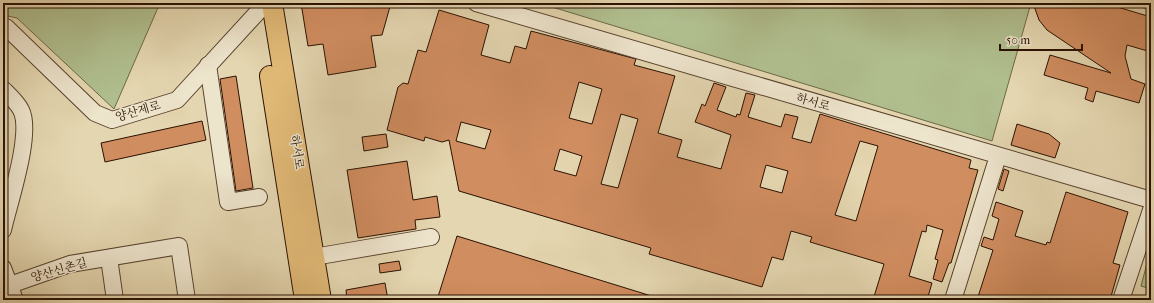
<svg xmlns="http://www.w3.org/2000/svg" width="1154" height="303" viewBox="0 0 1154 303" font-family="'IM FELL French Canon','Noto Serif KR',serif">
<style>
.green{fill:#b0be8e;stroke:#6d6848}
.building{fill:#d08d60;stroke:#2a1101;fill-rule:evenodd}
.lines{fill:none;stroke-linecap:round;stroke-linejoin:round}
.minor-casing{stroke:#58422d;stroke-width:18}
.major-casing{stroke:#2a1101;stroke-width:22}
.minor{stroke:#ede4cc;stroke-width:16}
.major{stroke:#e2bb78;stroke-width:20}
.labels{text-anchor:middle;stroke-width:3;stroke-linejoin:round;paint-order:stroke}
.street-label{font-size:12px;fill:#2a1101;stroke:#ede4cc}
</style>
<rect width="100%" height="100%" fill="#e4d6b0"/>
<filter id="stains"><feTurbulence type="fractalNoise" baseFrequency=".005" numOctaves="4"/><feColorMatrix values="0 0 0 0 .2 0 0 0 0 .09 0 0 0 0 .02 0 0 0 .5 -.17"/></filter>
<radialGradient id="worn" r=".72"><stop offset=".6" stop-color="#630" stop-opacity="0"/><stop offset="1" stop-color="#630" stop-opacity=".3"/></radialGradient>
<!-- green -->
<g class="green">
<path d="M3,3H160L114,109L17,18L3,15Z"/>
<path d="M539,3H1031L992,141Z"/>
<path d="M1128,3H1151V10Z"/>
<path d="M1151,248V289L1141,286Z"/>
</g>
<!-- building -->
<g class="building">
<path d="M301,3H391L382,35L371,36L376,67L328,75L323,44L308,46Z"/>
<path d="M1033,3H1104L1151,17V52L1127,45L1125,56L1131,79L1145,84L1139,103L1096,91L1093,102L1085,99L1088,88L1044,75L1050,55L1111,73L1047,30L1039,20Z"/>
<path d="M439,10L489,25L481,55L510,63L515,46L526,49L531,31L636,59L634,65L675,76L658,133L682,140L677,157L721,169L731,135L695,122L702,104L705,106L714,83L726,87L717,110L736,117L737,114L740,115L746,93L755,95L748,117L781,127L785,114L798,117L792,138L811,143L820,114L971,160L969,168L978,170L951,263H949L942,282L933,279L938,260L935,259L943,230L927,225L926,232L922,231L909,276L932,283L927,300H873L884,264L810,242L812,237L791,231L783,260L772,257L762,287L649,254L651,248L459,191L449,140L442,142L425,137L424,141L387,130L398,87L403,83L408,84L418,50L426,52ZM579,82L602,89L592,124L569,118ZM621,114L638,119L618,188L601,184ZM461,122L491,130L485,149L456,141ZM860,141L878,146L856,221L835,215ZM560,149L582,156L576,176L554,170ZM766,165L788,171L782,193L760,187Z"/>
<path d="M236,76L253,188L236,191L220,79Z"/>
<path d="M202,121L206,140L105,162L101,143Z"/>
<path d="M1017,124L1049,134L1060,143L1055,158L1011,145Z"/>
<path d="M386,134L388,147L364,151L362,137Z"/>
<path d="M407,161L413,200L437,196L440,217L415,220L416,229L358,238L347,170Z"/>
<path d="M1004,169L1009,171L1003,191L998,189Z"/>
<path d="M1066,192L1128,212L1113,263L1120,265L1110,300H977L993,250L981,246L984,237L993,240L999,219L992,216L996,202L1023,211L1015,236L1046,245L1047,242L1050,243Z"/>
<path d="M457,236L658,298L657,300H437Z"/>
<path d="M399,261L401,270L380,273L379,264Z"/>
<path d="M385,283L388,300H347L346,290Z"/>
</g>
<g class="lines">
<defs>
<g id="minor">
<path d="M476,3L1151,200"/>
<path d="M3,28L6,27L95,113L112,120L177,100L266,3"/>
<path d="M208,65L228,202L259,197"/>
<path d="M3,89C9,95 17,102 21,110C33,133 9,203 3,230"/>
<path d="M109,258L115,300"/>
<path d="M302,259L431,237"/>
<path d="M3,268L15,300"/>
<path d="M10,285L70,264L179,246L187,300"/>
<path d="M953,300L998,156"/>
<path d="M1121,300L1151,210"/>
</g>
<g id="major">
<path d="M272,3L321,300"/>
<path d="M270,76L305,300"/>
</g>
</defs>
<!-- minor casing -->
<use href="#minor" class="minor-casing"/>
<!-- major casing -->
<use href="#major" class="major-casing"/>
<!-- minor -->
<use href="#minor" class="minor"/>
<!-- major -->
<use href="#major" class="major"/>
</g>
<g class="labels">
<!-- street labels -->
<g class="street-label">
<text transform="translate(813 102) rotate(16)" y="4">하서로</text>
<text transform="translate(138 111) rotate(-16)" y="4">양산제로</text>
<text transform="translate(297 152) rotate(81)" y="4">하서로</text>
<text transform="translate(59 270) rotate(-16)" y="4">양산신촌길</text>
</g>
</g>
<!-- margin -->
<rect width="1154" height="303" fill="none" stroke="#e4d6b0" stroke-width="16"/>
<rect x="4" y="4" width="1146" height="295" fill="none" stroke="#2a1101" stroke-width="2"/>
<rect x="8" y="8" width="1138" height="287" fill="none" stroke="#2a1101"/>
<!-- scale -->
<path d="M1000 44v6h82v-6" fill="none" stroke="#2a1101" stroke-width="2"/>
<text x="1006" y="44" font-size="12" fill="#2a1101" stroke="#ede4cc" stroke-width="3" paint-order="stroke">50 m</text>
<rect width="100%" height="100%" filter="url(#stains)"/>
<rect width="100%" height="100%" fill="url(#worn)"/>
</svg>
